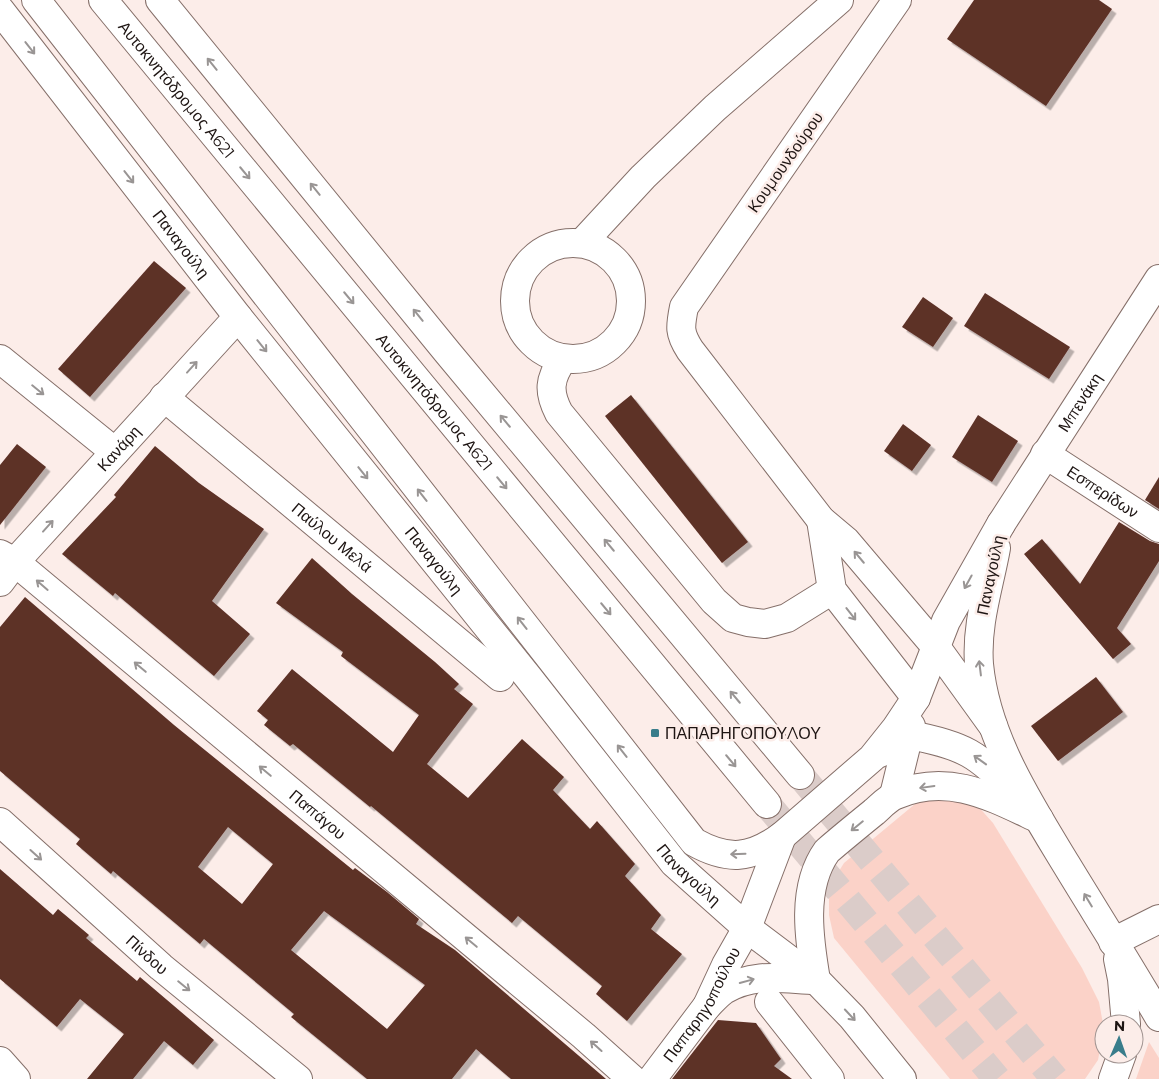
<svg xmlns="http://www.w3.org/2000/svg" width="1159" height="1079" viewBox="0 0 1159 1079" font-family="Montserrat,sans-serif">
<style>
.green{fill:#fbd2c8}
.building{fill:#5d3128;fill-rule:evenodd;filter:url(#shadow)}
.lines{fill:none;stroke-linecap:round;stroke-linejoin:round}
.highway-tunnel{stroke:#dbccc9;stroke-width:28;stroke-dasharray:28 14;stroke-linecap:butt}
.minor-casing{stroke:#856f69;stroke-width:30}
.major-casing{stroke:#856f69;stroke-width:30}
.highway-casing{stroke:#856f69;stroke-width:30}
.minor{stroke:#fff;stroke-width:28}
.major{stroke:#fff;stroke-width:28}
.highway{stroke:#fff;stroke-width:28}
.oneway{stroke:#999594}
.poi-dot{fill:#397d8b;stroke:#fcede9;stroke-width:2}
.labels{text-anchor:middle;stroke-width:5;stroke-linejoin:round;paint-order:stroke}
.street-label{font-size:16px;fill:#1d1412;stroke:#fcede9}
.poi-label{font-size:16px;fill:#1d1412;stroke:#fcede9;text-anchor:start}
</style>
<defs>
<filter id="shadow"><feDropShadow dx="4.5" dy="4.5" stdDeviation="0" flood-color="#0004"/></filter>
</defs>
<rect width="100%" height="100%" fill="#fcede9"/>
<!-- green -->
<g class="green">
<path d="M936,796L976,804L993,823L1082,968L1099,1002L1104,1029L1098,1060L1085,1079H950L834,938L829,915V897L834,879L844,863L915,804Z"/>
<path d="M1149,1042L1159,1058V1079H1136Z"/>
</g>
<!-- building -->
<g class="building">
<path d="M974,0H1099L1112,9L1046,106L947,39Z"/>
<path d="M154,261L186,288L90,397L58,369Z"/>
<path d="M985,293L1070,347L1049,379L964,326Z"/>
<path d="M923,297L953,318L933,347L902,327Z"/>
<path d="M631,395L748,542L722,563L605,416Z"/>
<path d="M978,415L1018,441L992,482L952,457Z"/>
<path d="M903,424L931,445L912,471L884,451Z"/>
<path d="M17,444L46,467L0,525V465Z"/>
<path d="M155,446L199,483L264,529L212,601L250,634L214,676L115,593L113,596L62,554L116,497L114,495Z"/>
<path d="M1159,477V509L1145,500Z"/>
<path d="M1119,522L1150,541L1159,544V561L1117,628L1131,644L1113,659L1024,554L1042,539L1080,584Z"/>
<path d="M312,558L352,594L435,662L459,684L454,689L473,704L427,764L468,798L522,739L564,777L553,790L590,829L597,821L635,864L625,876L661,915L651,929L682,954L627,1021L596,994L602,986L518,916L512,923L371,806L370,807L293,744L290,746L264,725L268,720L257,711L292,669L393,752L419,715L341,656L343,652L276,603Z"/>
<path d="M25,597L174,725L353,870L355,868L387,892L419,919L416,924L455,950L606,1079H511L476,1049L452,1079H367L291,1017L294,1014L204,939L200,944L113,871L111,874L76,844L80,839L0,771V627ZM228,827L273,864L242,904L198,867ZM324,911L425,985L387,1029L291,950Z"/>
<path d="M1096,677L1123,712L1058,761L1031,726Z"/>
<path d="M0,869L53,915L58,909L89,935L86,938L137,981L140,977L214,1040L193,1065L164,1041L133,1079H87L124,1034L80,999L57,1027L0,979Z"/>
<path d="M718,1020L756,1023L781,1059L774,1066L792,1079H672Z"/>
</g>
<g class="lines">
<!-- highway-tunnel -->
<g class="highway-tunnel">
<path d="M800,775L1055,1079"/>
<path d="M767,804L997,1079"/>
</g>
<defs>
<g id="minor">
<path d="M897,0L684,307C680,327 679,333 690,350L821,520L846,541L936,647L993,726"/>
<circle cx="573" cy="301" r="58"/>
<path d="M582,243L643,177L715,108L839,0"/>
<path d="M0,359L115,452"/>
<path d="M563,359C549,379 548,392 559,413L714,601L733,618L748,622L765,624L787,618L832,590"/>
<path id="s1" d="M164,397L500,677"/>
<path id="s2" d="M1045,454L1159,528"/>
<path d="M821,520L832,590L916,698"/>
<path id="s3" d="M1001,524L1159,279"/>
<path id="s4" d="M0,554L15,562L584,1036L632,1079"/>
<path id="s5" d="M0,582L15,562L238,317"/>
<path id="s6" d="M0,822L161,967L298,1079"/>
<path d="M1113,942L1159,919"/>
<path d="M769,1002L830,1079"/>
<path d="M0,1061L16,1079"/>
<path id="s7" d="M652,1079L707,1006L726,965L747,928"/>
</g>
<g id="major">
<path d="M36,0L694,842C728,861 751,859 782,836L872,758L896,728L916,698L946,621L1001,524"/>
<path id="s8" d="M0,10L238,317L528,677L674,863L747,928L816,980L852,1017L902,1079"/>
<path d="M996,548C989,587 976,624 979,664C986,737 1029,803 1066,864C1097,915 1129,965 1159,1017"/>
<path d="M880,753L910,735C963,745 979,754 1016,794"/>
<path d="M894,795L911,726"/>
<path d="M747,928L782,836"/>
<path d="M1118,959L1122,979L1126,1024"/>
<path d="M816,980C809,939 801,887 827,851C842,838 858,825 874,812C881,806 888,798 896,795C948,772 992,797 1039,819"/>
<path d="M707,1006C712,1001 718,994 724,990C755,972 783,979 816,980"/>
<path d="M1113,1079L1122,1054"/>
</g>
<g id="highway">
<path id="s9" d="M103,0L767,804"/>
<path d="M160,0L448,353L800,775"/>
</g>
</defs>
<!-- minor casing -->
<use href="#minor" class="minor-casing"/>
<!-- major casing -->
<use href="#major" class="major-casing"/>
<!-- highway casing -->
<use href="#highway" class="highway-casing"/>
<!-- minor -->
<use href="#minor" class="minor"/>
<!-- major -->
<use href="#major" class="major"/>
<!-- highway -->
<use href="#highway" class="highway"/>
</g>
<!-- one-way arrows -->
<defs><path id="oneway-shaft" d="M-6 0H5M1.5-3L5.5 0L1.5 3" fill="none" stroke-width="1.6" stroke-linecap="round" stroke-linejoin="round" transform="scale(1.25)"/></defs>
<g class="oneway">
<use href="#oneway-shaft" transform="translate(30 48) rotate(52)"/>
<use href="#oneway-shaft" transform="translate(212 64) rotate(-129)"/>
<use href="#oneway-shaft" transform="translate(245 173) rotate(50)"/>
<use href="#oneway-shaft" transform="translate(129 177) rotate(52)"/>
<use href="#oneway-shaft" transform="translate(315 189) rotate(-129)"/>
<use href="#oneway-shaft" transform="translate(349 298) rotate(50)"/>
<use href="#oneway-shaft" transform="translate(418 315) rotate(-129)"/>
<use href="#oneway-shaft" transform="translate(262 346) rotate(51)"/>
<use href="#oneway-shaft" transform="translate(192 367) rotate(-48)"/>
<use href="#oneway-shaft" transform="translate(38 390) rotate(39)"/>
<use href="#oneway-shaft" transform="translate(505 421) rotate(-130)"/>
<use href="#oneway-shaft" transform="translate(363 473) rotate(51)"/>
<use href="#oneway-shaft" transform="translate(502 483) rotate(50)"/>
<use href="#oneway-shaft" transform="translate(422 495) rotate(-128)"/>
<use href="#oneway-shaft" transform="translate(48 526) rotate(-48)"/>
<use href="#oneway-shaft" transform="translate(609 545) rotate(-130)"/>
<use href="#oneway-shaft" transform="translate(859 557) rotate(-130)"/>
<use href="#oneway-shaft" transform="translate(968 582) rotate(119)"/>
<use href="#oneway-shaft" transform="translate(42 585) rotate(-139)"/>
<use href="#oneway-shaft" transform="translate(606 609) rotate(50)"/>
<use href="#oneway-shaft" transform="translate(851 614) rotate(52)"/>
<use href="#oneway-shaft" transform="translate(522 623) rotate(-128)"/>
<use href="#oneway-shaft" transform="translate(140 667) rotate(-140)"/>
<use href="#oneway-shaft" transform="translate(980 668) rotate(-97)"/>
<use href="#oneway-shaft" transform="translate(735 697) rotate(-130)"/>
<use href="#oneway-shaft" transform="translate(622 751) rotate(-128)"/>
<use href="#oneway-shaft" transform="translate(980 760) rotate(-144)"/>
<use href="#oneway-shaft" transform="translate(731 761) rotate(50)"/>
<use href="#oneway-shaft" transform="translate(265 771) rotate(-140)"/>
<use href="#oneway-shaft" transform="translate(927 787) rotate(172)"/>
<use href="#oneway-shaft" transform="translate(857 826) rotate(141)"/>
<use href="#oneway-shaft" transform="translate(738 854) rotate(178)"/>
<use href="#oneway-shaft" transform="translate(36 855) rotate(42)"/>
<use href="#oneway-shaft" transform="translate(1088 900) rotate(-121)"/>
<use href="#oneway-shaft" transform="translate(471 942) rotate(-140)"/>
<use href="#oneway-shaft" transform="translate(747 981) rotate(-15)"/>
<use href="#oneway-shaft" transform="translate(184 986) rotate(39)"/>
<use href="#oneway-shaft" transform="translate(850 1015) rotate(47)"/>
<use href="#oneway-shaft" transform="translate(596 1046) rotate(-138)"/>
</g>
<!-- markers -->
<rect class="poi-dot" x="650" y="728" width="10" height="10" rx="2.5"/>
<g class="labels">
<!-- street labels -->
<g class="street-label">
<text dy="6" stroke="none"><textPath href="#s9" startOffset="116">Αυτοκινητόδρομος Α621</textPath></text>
<text transform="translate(785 162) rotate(-55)" y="6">Κουμουνδούρου</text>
<text dy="6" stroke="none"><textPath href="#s8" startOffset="296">Παναγούλη</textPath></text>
<text dy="6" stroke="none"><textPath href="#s3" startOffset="145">Μπενάκη</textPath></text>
<text dy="6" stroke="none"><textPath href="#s9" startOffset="521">Αυτοκινητόδρομος Α621</textPath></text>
<text dy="6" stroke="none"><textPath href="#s5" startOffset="179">Κανάρη</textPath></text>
<text dy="6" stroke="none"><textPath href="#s2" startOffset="69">Εσπερίδων</textPath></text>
<text dy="6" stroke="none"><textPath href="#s1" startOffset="219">Παύλου Μελά</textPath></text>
<text dy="6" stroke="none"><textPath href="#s8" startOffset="701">Παναγούλη</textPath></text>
<text transform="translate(990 575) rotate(-78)" y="6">Παναγούλη</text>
<text dy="6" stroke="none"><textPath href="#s4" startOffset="411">Παπάγου</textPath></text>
<text dy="6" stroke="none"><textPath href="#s8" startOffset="1106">Παναγούλη</textPath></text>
<text dy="6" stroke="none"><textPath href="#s6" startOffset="198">Πίνδου</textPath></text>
<text dy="6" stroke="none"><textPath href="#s7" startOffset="90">Παπαρηγοπούλου</textPath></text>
</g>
<!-- poi labels -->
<g class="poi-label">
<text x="665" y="739">ΠΑΠΑΡΗΓΟΠΟΥΛΟΥ</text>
</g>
</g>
<!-- north arrow -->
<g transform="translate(1119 1039) rotate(2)"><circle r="24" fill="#fcede9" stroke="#a39693"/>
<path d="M0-4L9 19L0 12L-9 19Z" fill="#397d8b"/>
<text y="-8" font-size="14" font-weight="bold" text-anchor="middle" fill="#1d1412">N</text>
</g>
</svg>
